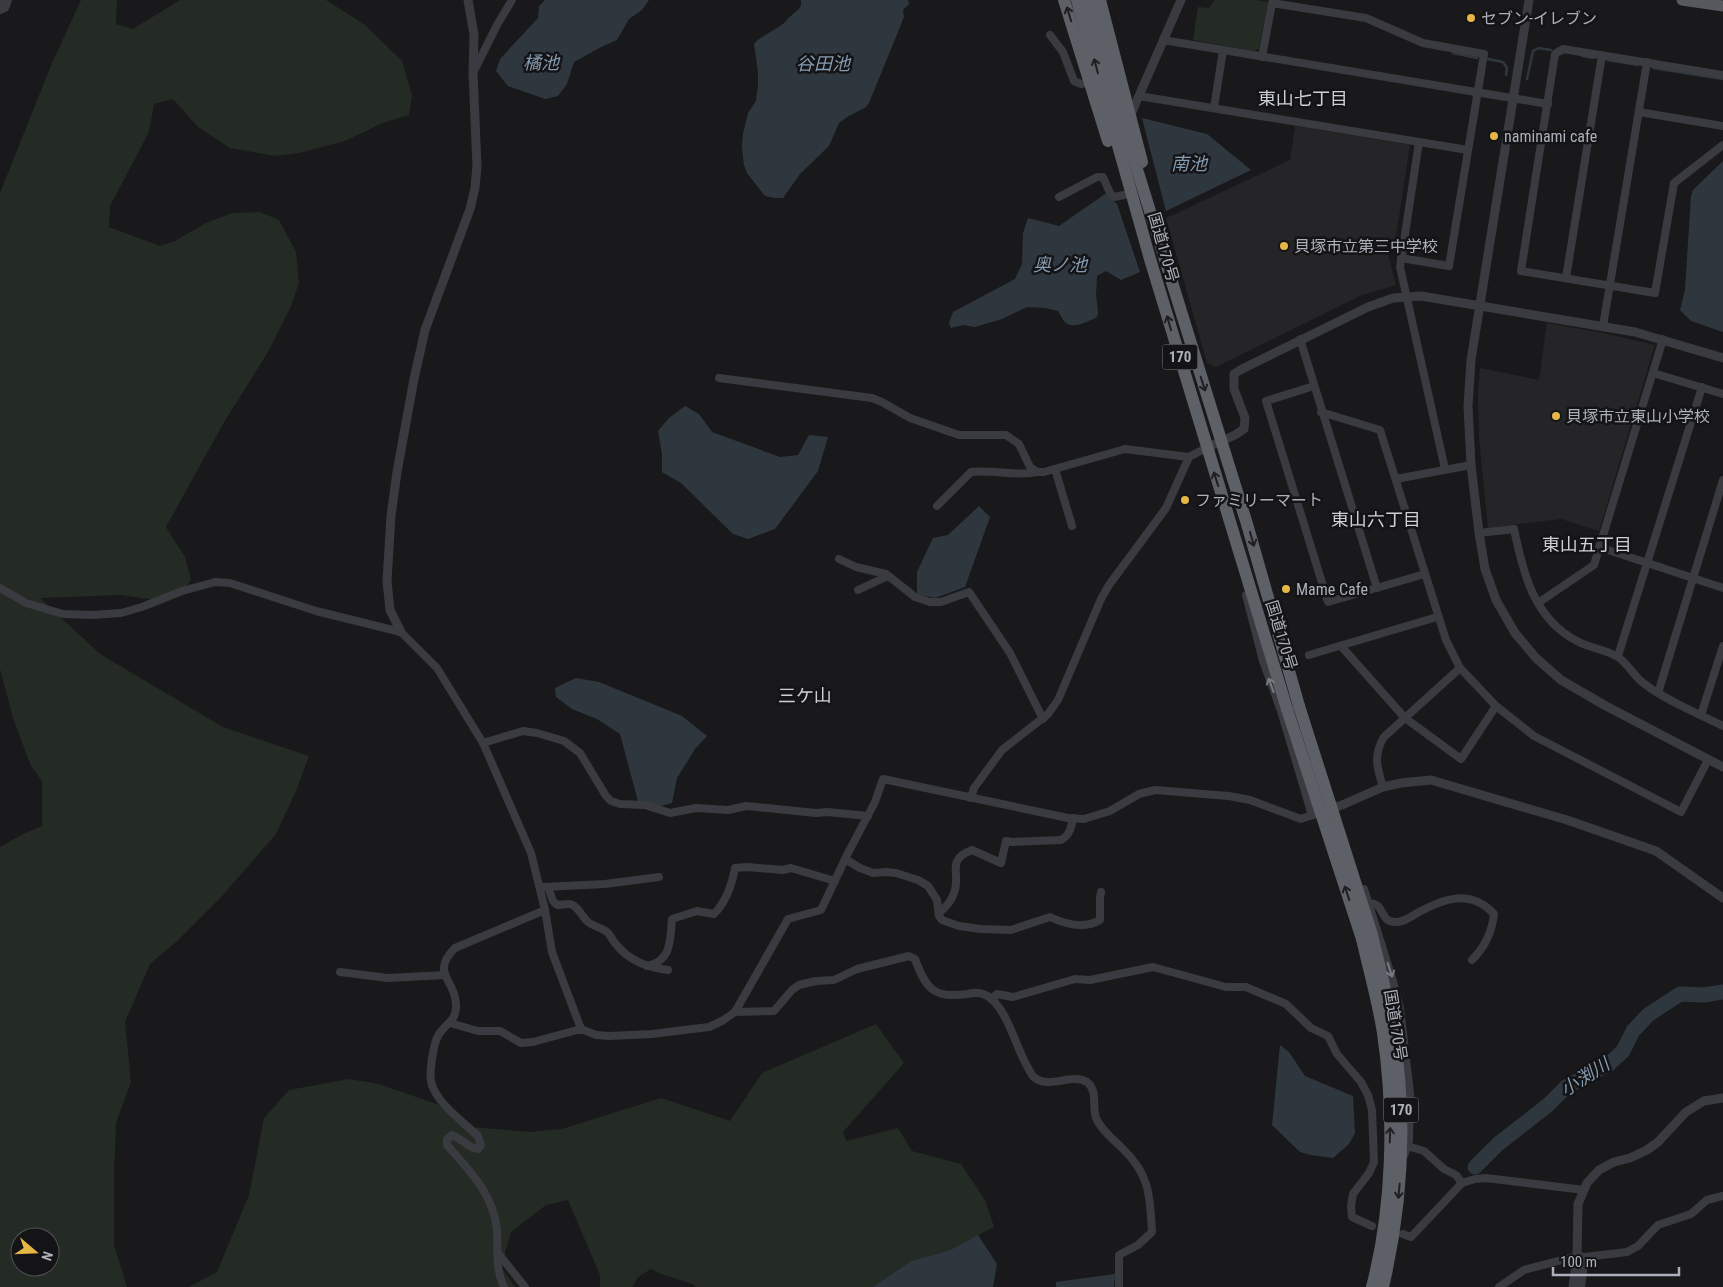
<svg xmlns="http://www.w3.org/2000/svg" width="1723" height="1287" viewBox="0 0 1723 1287" font-family="'Roboto Condensed','Noto Sans JP',sans-serif">
<style>
.built{fill:#252528}
.green{fill:#232b24;fill-rule:evenodd}
.water{fill:#2f373e}
.lines{fill:none;stroke-linecap:round;stroke-linejoin:round}
.stream{stroke:#2f373e;stroke-width:2.5}
.river{stroke:#2f373e;stroke-width:15}
.minor{stroke:#3a3b40;stroke-width:8}
.tertiary{stroke:#3a3b40;stroke-width:9}
.primary{stroke:#56585e;stroke-width:11}
.trunk{stroke:#5e6067;stroke-width:12}
.trunk-bridge{stroke:#5e6067;stroke-width:12}
.oneway{stroke:#1f1f22}
.oneway2{stroke:#797b83}
.poi-dot{fill:#e7b745;stroke:#141416;stroke-width:2}
.labels{text-anchor:middle;stroke-width:5;stroke-linejoin:round;paint-order:stroke}
.shield{fill:#141416;stroke:#7e8189;stroke-width:1}
.shield-label{font-size:15px;font-weight:bold;fill:#acb0ba}
.poi-label{font-size:16px;fill:#acb0ba;stroke:#141416;text-anchor:start}
.street-label{font-size:16px;fill:#acb0ba;stroke:#141416}
.water-label{font-size:18px;font-style:italic;fill:#869cb2;stroke:#141416}
.neighbourhood-label{font-size:18px;fill:#cdcfd6;stroke:#141416}
</style>
<rect width="100%" height="100%" fill="#19191b"/>
<!-- built -->
<g class="built">
<path d="M1295,126L1410,145L1395,243L1392,250L1388,254L1396,285L1360,296L1216,367L1207,363L1166,218L1290,160Z"/>
<path d="M1547,323L1603,333L1655,345L1599,531L1561,519L1488,528L1479,438L1478,394L1480,368L1539,380Z"/>
</g>
<!-- green -->
<g class="green">
<path d="M81,0H117L116,24L133,29L180,0H326L365,25L402,61L412,95L409,115L383,123L345,141L299,153L275,156L230,148L198,127L173,99L154,104L149,132L110,206L109,227L160,246L175,241L206,223L232,213L260,212L279,220L296,252L299,283L291,306L268,352L223,424L166,527L185,557L191,579L181,596L156,600L121,595L40,598L100,654L223,727L309,756L296,791L276,834L223,895L176,942L150,964L125,1022L131,1082L116,1123L114,1173V1245L127,1287H0V847L23,834L42,826V781L31,766L13,718L0,669V193L52,63ZM20,1237H50V1267H20Z"/>
<path d="M1215,0H1256L1268,2L1259,49L1254,51L1193,40L1198,7L1209,8Z"/>
<path d="M876,1024L904,1063L843,1132L846,1141L898,1128L912,1151L961,1164L985,1200L994,1227L950,1250L911,1261L873,1287H696L693,1284L664,1275L651,1269L638,1277L632,1287H600V1275L568,1200L546,1205L511,1232L501,1267L515,1287H189L217,1272L249,1195L264,1118L289,1090L349,1079L379,1084L445,1107L471,1127L530,1132L562,1129L661,1098L730,1121L762,1073Z"/>
</g>
<!-- water -->
<g class="water">
<path d="M545,0H649L642,10L629,19L617,40L601,47L574,62L567,84L558,96L545,99L508,86L496,71L500,59L538,18L539,6Z"/>
<path d="M801,0H908L909,4L903,10L904,17L869,103L866,107L847,117L839,123L829,146L800,174L783,198H775L765,196L747,173L744,165L742,147L743,134L748,113L756,101L758,85V72L754,44C761,36 772,32 780,26C785,23 788,18 792,15C798,9 802,10 801,0Z"/>
<path d="M1142,118L1207,134L1251,170L1166,211Z"/>
<path d="M1723,161V332L1691,321L1680,310L1685,290L1691,196L1693,190Z"/>
<path d="M1105,194L1117,204L1140,272L1121,280L1106,271L1097,276L1096,295L1098,313L1097,317C1089,321 1073,330 1065,322C1062,319 1060,314 1058,311L1045,308L1027,307L1002,319L975,327L963,325L951,328L949,323L953,312L1015,279L1022,264L1023,233L1028,218L1059,226Z"/>
<path d="M685,406L699,414L712,432L780,457L798,455L809,435L828,437L818,471L775,529L748,539L733,534L681,483L662,472V454L658,431L669,418Z"/>
<path d="M979,506L990,517L965,587L935,598L917,594V572L933,538L948,535Z"/>
<path d="M576,678L599,682L682,716L707,736L695,749L677,778L672,803L657,807L638,801L620,734L597,719L572,709L556,697L555,688Z"/>
<path d="M1280,1045L1289,1052L1305,1076L1353,1096L1355,1133L1349,1144L1333,1158L1311,1155L1300,1152L1272,1125Z"/>
<path d="M978,1235L997,1264L993,1287H873L911,1261L950,1250Z"/>
<path d="M1115,1274L1114,1287H1056V1282Z"/>
</g>
<g class="lines">
<!-- stream -->
<g class="stream">
<path d="M1453,53L1477,58"/>
<path d="M1582,56L1593,58"/>
<path d="M1488,59L1503,62L1507,68L1506,75"/>
<path d="M1608,60L1638,65"/>
<path d="M1653,68L1723,79"/>
<path d="M1527,79L1533,51L1539,48L1551,50"/>
</g>
<!-- river -->
<path class="river" d="M1475,1167L1498,1144L1548,1105L1566,1087L1609,1064L1623,1051L1633,1031L1648,1015L1680,994L1704,995L1723,992"/>
<!-- minor -->
<g class="minor">
<path d="M0,3V0"/>
<path d="M0,10L5,8L8,0"/>
<path d="M1050,35L1063,52L1074,81L1081,84L1090,82"/>
<path d="M1163,40L1548,104"/>
<path d="M1262,57L1272,3L1366,18L1423,43L1484,54L1449,266L1401,258"/>
<path d="M473,73L497,25L512,0"/>
<path d="M1723,75L1563,49L1555,54L1521,271L1655,293L1674,183L1723,145"/>
<path d="M1139,96L1468,150"/>
<path d="M1214,108L1223,50"/>
<path d="M1639,112L1723,126"/>
<path d="M1419,142L1400,267L1445,469"/>
<path d="M1059,197L1097,177H1103L1110,193L1114,197L1124,195"/>
<path d="M1566,278L1602,55"/>
<path d="M1603,326L1647,62"/>
<path d="M1300,339L1377,588"/>
<path d="M1653,373L1723,394"/>
<path d="M719,378L872,398L882,402L910,418L959,435H1006L1019,444L1030,467L1037,472H1044L1125,449L1189,457L1206,448"/>
<path d="M1314,386L1266,401L1328,602L1425,574"/>
<path d="M1321,412L1380,430L1446,640L1460,668L1480,689L1496,706L1534,736L1681,812L1708,760"/>
<path d="M1055,469L1072,526"/>
<path d="M1396,479L1471,465"/>
<path d="M937,506L971,472C991,469 1019,477 1037,472"/>
<path d="M1479,533L1514,529C1523,573 1534,619 1577,641C1589,648 1604,649 1616,656C1628,662 1634,678 1646,685C1669,702 1697,713 1723,726"/>
<path d="M1599,547L1723,588"/>
<path d="M839,559L856,567L886,574L915,597L930,602H941L969,592L1010,653L1043,719"/>
<path d="M0,588L26,603L63,614L92,615L121,613L142,607L182,591L215,582L230,583L316,611L401,632L437,668L483,743L531,853L545,910L552,952L581,1029"/>
<path d="M858,590L888,576"/>
<path d="M1538,603L1594,565L1663,339"/>
<path d="M1341,646L1405,718L1461,759L1496,706"/>
<path d="M1309,655L1437,617"/>
<path d="M1618,656L1702,387"/>
<path d="M1658,693L1723,480"/>
<path d="M1701,715L1723,646"/>
<path d="M483,743L523,731L537,733L564,741L580,753L606,796L611,801L620,804L645,805L670,813L696,808L728,810L746,806L816,813L827,812L868,816"/>
<path d="M1383,787C1377,768 1373,755 1384,737L1460,668"/>
<path d="M971,798L974,788L1002,750L1048,714L1058,700L1101,599L1109,585L1166,508L1189,457"/>
<path d="M845,859L860,868L873,873L886,872L896,873L918,880L928,886L937,900L939,916L942,920L959,926L981,929L1011,930L1050,917C1065,924 1085,929 1100,920V898L1101,892"/>
<path d="M544,887L605,884L659,877"/>
<path d="M548,887L553,901L557,905C561,905 565,904 569,904C577,904 582,917 588,922C594,927 604,928 608,933C611,936 612,940 615,943C629,961 646,967 668,970"/>
<path d="M1364,889L1392,978L1400,1008L1410,1093L1409,1141L1404,1156"/>
<path d="M1368,903C1386,903 1379,921 1394,922C1403,923 1412,916 1419,912C1445,898 1471,889 1494,914C1492,932 1484,948 1472,960"/>
<path d="M939,913C946,907 952,901 955,890C960,872 946,860 972,850L1001,863L1006,841L1012,842L1061,840C1070,835 1071,828 1073,818"/>
<path d="M647,966C672,961 670,940 672,919L697,911L714,914C726,902 732,884 735,868L747,867L783,870L791,868L835,881"/>
<path d="M340,972L388,978L445,975"/>
<path d="M991,999L997,994L1013,997L1075,979L1090,980L1153,967L1226,987H1246L1286,1004L1311,1028L1328,1036L1337,1054L1361,1082L1368,1095L1372,1110L1374,1162L1369,1173L1353,1194L1351,1206L1352,1217L1372,1226"/>
<path d="M735,1012L774,1011L792,990L799,985L816,981L834,980L857,969L909,956L915,959C926,989 934,999 967,994C975,992 982,992 989,997C1008,1011 1015,1045 1027,1066C1029,1069 1031,1076 1035,1078C1050,1089 1071,1073 1087,1082C1098,1090 1092,1107 1096,1118C1101,1130 1114,1140 1123,1149C1150,1175 1150,1196 1152,1232L1138,1245L1119,1255V1287"/>
<path d="M450,1023L478,1031H500L521,1043L533,1042L581,1029L596,1035L609,1036L652,1034L709,1027L722,1021L735,1012L788,919L821,910L848,853L875,802L883,779L1068,818L1084,819L1110,811L1139,794L1155,790L1229,796L1250,800L1301,819L1312,815L1281,711L1263,661L1246,595"/>
<path d="M1407,1146L1424,1151L1444,1169L1456,1175L1462,1183"/>
<path d="M1403,1234L1411,1237L1462,1183L1475,1179L1486,1178L1584,1190"/>
<path d="M498,1253L525,1287"/>
<path d="M504,1287C495,1268 498,1250 497,1230C494,1195 469,1170 447,1145V1139L452,1135C462,1139 468,1148 478,1149L481,1145L478,1136C463,1122 438,1104 432,1085C429,1077 431,1066 432,1058C434,1050 434,1043 438,1036C444,1024 456,1022 456,1007C457,980 429,974 455,948L545,910"/>
<path d="M1499,1287L1524,1270L1577,1256L1585,1257L1627,1252L1638,1246L1658,1225L1691,1214L1707,1200L1723,1196"/>
<path d="M1581,1287L1585,1257"/>
</g>
<!-- tertiary -->
<g class="tertiary">
<path d="M1529,0L1471,360L1468,406L1471,465L1479,533L1485,569L1496,600L1515,633L1536,658L1561,680L1606,706L1723,767"/>
<path d="M1131,114L1181,0"/>
<path d="M1206,448L1235,435L1244,429L1245,418L1234,389V374L1242,369L1368,307L1393,298L1421,296L1635,332L1723,358"/>
<path d="M401,632L390,610L387,581L391,516L397,472L414,379L425,330L470,209L475,188L477,166L473,73L474,35L468,0"/>
<path d="M1312,815L1342,805L1383,787L1401,783L1431,780L1567,820L1636,844L1656,851L1723,898"/>
<path d="M1573,1287L1577,1256L1578,1204L1587,1183L1599,1170L1614,1162L1630,1158L1647,1150L1658,1142L1686,1112L1704,1101L1723,1098"/>
</g>
<!-- primary -->
<path class="primary" d="M1682,0L1723,6"/>
<!-- trunk -->
<g class="trunk">
<path d="M1064,0L1108,141"/>
<path d="M1077,0L1150,259L1287,709"/>
<path d="M1089,0L1118,108L1247,524L1299,706"/>
<path d="M1100,0L1142,162"/>
<path d="M1372,935C1379,966 1388,997 1393,1029C1407,1114 1403,1202 1383,1287"/>
<path d="M1362,939C1369,970 1378,1001 1383,1033C1395,1115 1393,1207 1372,1287"/>
</g>
<!-- trunk-bridge -->
<g class="trunk-bridge">
<path d="M1299,706L1372,935"/>
<path d="M1287,709L1362,939"/>
</g>
</g>
<!-- one-way arrows -->
<defs><path id="oneway-shaft" d="M-6 0H5M1.5-3L5.5 0L1.5 3" fill="none" stroke-width="1.6" stroke-linecap="round" stroke-linejoin="round" transform="scale(1.25)"/></defs>
<g class="oneway">
<use href="#oneway-shaft" transform="translate(1069 14) rotate(-107)"/>
<use href="#oneway-shaft" transform="translate(1096 66) rotate(-105)"/>
<use href="#oneway-shaft" transform="translate(1169 323) rotate(-106)"/>
<use href="#oneway-shaft" transform="translate(1203 384) rotate(72)"/>
<use href="#oneway-shaft" transform="translate(1216 479) rotate(-108)"/>
<use href="#oneway-shaft" transform="translate(1252 539) rotate(74)"/>
<use href="#oneway-shaft" transform="translate(1347 893) rotate(-108)"/>
<use href="#oneway-shaft" transform="translate(1390 1135) rotate(-88)"/>
<use href="#oneway-shaft" transform="translate(1399 1191) rotate(95)"/>
</g>
<g class="oneway2">
<use href="#oneway-shaft" transform="translate(1271 685) rotate(-110)"/>
<use href="#oneway-shaft" transform="translate(1390 970) rotate(72)"/>
</g>
<!-- markers -->
<g class="poi-dot">
<circle cx="1471" cy="18" r="5"/>
<circle cx="1494" cy="136" r="5"/>
<circle cx="1284" cy="246" r="5"/>
<circle cx="1556" cy="416" r="5"/>
<circle cx="1185" cy="500" r="5"/>
<circle cx="1286" cy="589" r="5"/>
</g>
<g class="labels">
<!-- shield labels -->
<g class="shield">
<rect x="1162.5" y="344.5" width="35" height="25" rx="4"/>
<rect x="1383.5" y="1097.5" width="35" height="25" rx="4"/>
</g>
<g class="shield-label">
<text x="1180" y="362">170</text>
<text x="1401" y="1115">170</text>
</g>
<!-- poi labels -->
<g class="poi-label">
<text x="1481" y="24">セブン-イレブン</text>
<text x="1504" y="142">naminami cafe</text>
<text x="1294" y="252">貝塚市立第三中学校</text>
<text x="1566" y="422">貝塚市立東山小学校</text>
<text x="1195" y="506">ファミリーマート</text>
<text x="1296" y="595">Mame Cafe</text>
</g>
<!-- street labels -->
<g class="street-label">
<text transform="translate(1164 247) rotate(74)" y="6">国道170号</text>
<text transform="translate(1282 635) rotate(73)" y="6">国道170号</text>
<text transform="translate(1396 1025) rotate(81)" y="6">国道170号</text>
</g>
<!-- water labels -->
<g class="water-label">
<text x="541" y="69">橘池</text>
<text x="823" y="70">谷田池</text>
<text x="1189" y="170">南池</text>
<text x="1060" y="271">奥ノ池</text>
<text transform="translate(1585 1077) rotate(-33)" y="6">小渕川</text>
</g>
<!-- neighbourhood labels -->
<g class="neighbourhood-label">
<text x="1303" y="105">東山七丁目</text>
<text x="1376" y="526">東山六丁目</text>
<text x="1587" y="551">東山五丁目</text>
<text x="805" y="702">三ケ山</text>
</g>
</g>
<!-- north arrow -->
<g transform="translate(35 1252) rotate(109)"><circle r="24" fill="#141416" stroke="#515258"/>
<path d="M0-4L9 19L0 12L-9 19Z" fill="#e7b745"/>
<text y="-8" font-size="14" font-weight="bold" text-anchor="middle" fill="#acb0ba">N</text>
</g>
<!-- scale -->
<path d="M1553 1267v8h126v-8" fill="none" stroke="#acb0ba" stroke-width="2.5"/>
<text x="1560" y="1267" font-size="15" fill="#acb0ba" stroke="#141416" stroke-width="4" paint-order="stroke">100 m</text>
</svg>
